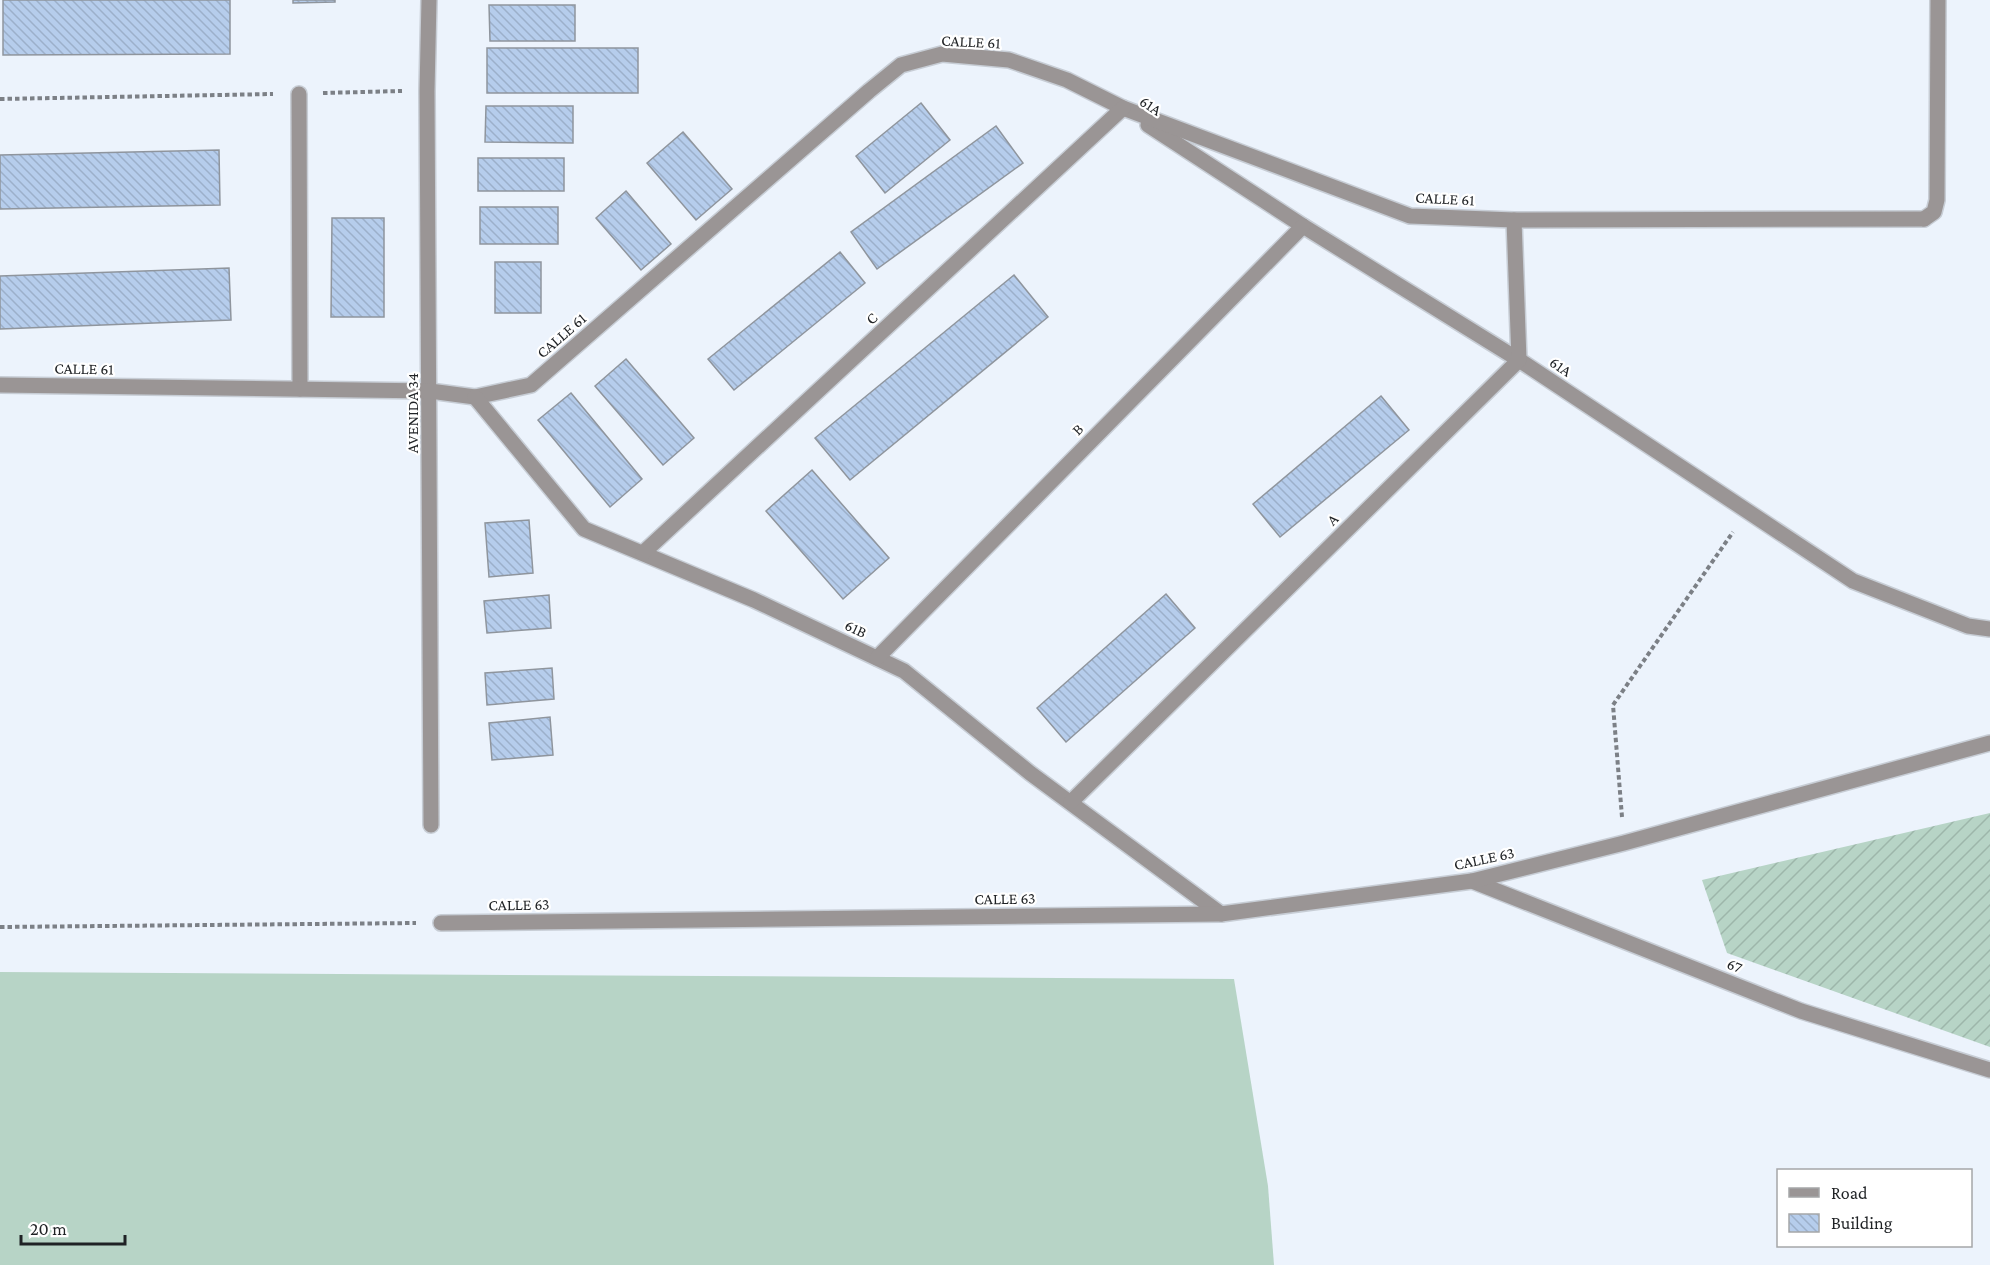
<svg xmlns="http://www.w3.org/2000/svg" width="1990" height="1265" viewBox="0 0 1990 1265" font-family="'Crimson Pro',serif">
<style>
.grass{fill:#b7d4c6}
.garden{fill:url(#garden-furrows)}
.building{fill:url(#building-back-hatch);stroke:#8f959d;stroke-width:1.5}
.lines{fill:none;stroke-linecap:round;stroke-linejoin:round}
.service-casing{stroke:#c7cdd5;stroke-width:18}
.minor-casing{stroke:#c7cdd5;stroke-width:18}
.path{stroke:#7c8086;stroke-width:4;stroke-dasharray:4.5 3;stroke-linecap:butt}
.service{stroke:#9a9595;stroke-width:15}
.minor{stroke:#9a9595;stroke-width:15}
.labels{text-anchor:middle;stroke-width:4.5;stroke-linejoin:round;paint-order:stroke}
.street-label{font-size:16px;fill:#1f2225;stroke:#fff}
</style>
<defs>
<pattern id="garden-furrows" width="10" height="10" patternUnits="userSpaceOnUse" patternTransform="scale(1.5)"><rect width="10" height="10" fill="#b7d4c6"/><path d="M-1 1l2-2M0 10L10 0M9 11l2-2" fill="none" stroke="#9db6aa"/></pattern>
<pattern id="building-back-hatch" width="6" height="6" patternUnits="userSpaceOnUse" patternTransform="scale(1.5)"><rect width="6" height="6" fill="#b6cdec"/><path d="M-1 5l2 2M0 0l6 6M5-1l2 2" fill="none" stroke="#9cb0ca"/></pattern>
</defs>
<rect width="100%" height="100%" fill="#ecf3fc"/>
<!-- grass -->
<path class="grass" d="M0,972L1234,979L1268,1186L1274,1265H0Z"/>
<!-- garden -->
<path class="garden" d="M1990,813V1047L1727,953L1702,880Z"/>
<!-- building -->
<g class="building">
<path d="M3,0H230V54L3,55Z"/>
<path d="M293,0H335V2L293,3Z"/>
<path d="M489,5H575V41H490Z"/>
<rect x="487" y="48" width="151" height="45"/>
<path d="M921,103L950,140L885,193L856,156Z"/>
<path d="M486,106H573V143L485,142Z"/>
<path d="M996,126L1023,163L877,269L851,232Z"/>
<path d="M683,132L732,189L696,220L647,163Z"/>
<path d="M219,150L220,205L0,209V155Z"/>
<rect x="478" y="158" width="86" height="33"/>
<path d="M626,191L671,244L641,270L596,218Z"/>
<rect x="480" y="207" width="78" height="37"/>
<path d="M332,218H384V317H331Z"/>
<path d="M840,252L865,283L734,390L708,359Z"/>
<rect x="495" y="262" width="46" height="51"/>
<path d="M229,268L231,320L0,329V276Z"/>
<path d="M1014,275L1048,317L850,480L815,438Z"/>
<path d="M626,359L694,438L663,465L595,386Z"/>
<path d="M571,393L642,479L610,507L538,420Z"/>
<path d="M1381,396L1409,430L1280,537L1253,504Z"/>
<path d="M812,470L889,558L843,599L766,511Z"/>
<path d="M529,520L533,573L489,577L485,523Z"/>
<path d="M1166,594L1195,628L1066,742L1037,708Z"/>
<path d="M549,595L551,628L487,633L484,601Z"/>
<path d="M552,668L554,699L487,705L485,673Z"/>
<path d="M550,717L553,755L492,760L489,723Z"/>
</g>
<g class="lines">
<defs>
<g id="service">
<path d="M299,94L300,389"/>
<path d="M1924,219L1934,212L1937,200L1938,0"/>
</g>
<g id="minor">
<path d="M429,0L427,91L431,825"/>
<path d="M1148,125L1303,226L1519,360L1853,581L1968,626L1990,629"/>
<path d="M0,385L430,391L475,397L531,385L869,91L901,65L942,54L1009,60L1067,80L1123,108L1410,216L1514,220L1924,219"/>
<path d="M475,397L584,529L754,600L904,671L1030,773L1221,914"/>
<path d="M643,553L1123,108"/>
<path d="M877,658L1303,226"/>
<path d="M1071,802L1519,360L1514,220"/>
<path d="M1472,881L1801,1011L1990,1070"/>
<path d="M441,923L1221,914L1472,881L1624,843L1990,743"/>
</g>
</defs>
<!-- service casing -->
<use href="#service" class="service-casing"/>
<!-- minor casing -->
<use href="#minor" class="minor-casing"/>
<!-- path -->
<g class="path">
<path d="M323,93L402,91"/>
<path d="M0,99L273,94"/>
<path d="M1622,817L1613,705L1733,532"/>
<path d="M0,927L416,923"/>
</g>
<!-- service -->
<use href="#service" class="service"/>
<!-- minor -->
<use href="#minor" class="minor"/>
</g>
<g class="labels">
<!-- street labels -->
<g class="street-label">
<text transform="translate(971 41) rotate(3)" y="6">CALLE 61</text>
<text transform="translate(1151 105) rotate(33)" y="6">61A</text>
<text transform="translate(1445 198) rotate(3)" y="6">CALLE 61</text>
<text transform="translate(871 318) rotate(-43)" y="6">C</text>
<text transform="translate(561 335) rotate(-41)" y="6">CALLE 61</text>
<text transform="translate(1561 366) rotate(34)" y="6">61A</text>
<text transform="translate(84 368) rotate(1)" y="6">CALLE 61</text>
<text transform="translate(412 413) rotate(-90)" y="6">AVENIDA 34</text>
<text transform="translate(1077 429) rotate(-45)" y="6">B</text>
<text transform="translate(1332 519) rotate(-45)" y="6">A</text>
<text transform="translate(856 628) rotate(25)" y="6">61B</text>
<text transform="translate(1484 858) rotate(-12)" y="6">CALLE 63</text>
<text transform="translate(1005 898) rotate(-1)" y="6">CALLE 63</text>
<text transform="translate(519 904) rotate(-1)" y="6">CALLE 63</text>
<text transform="translate(1735 965) rotate(22)" y="6">67</text>
</g>
</g>
<!-- legend -->
<rect x="1777" y="1169" width="195" height="78" fill="#ffffff" stroke="#a5a7a8" stroke-width="1.5"/>
<rect x="1789" y="1188" width="30" height="9" fill="#9a9595" stroke="#a5a7a8" stroke-width="1.5"/>
<text x="1831" y="1199" font-size="18" fill="#1f2225">Road</text>
<rect x="1789" y="1214" width="30" height="18" fill="url(#building-back-hatch)" stroke="#a5a7a8" stroke-width="1.5"/>
<text x="1831" y="1229" font-size="18" fill="#1f2225">Building</text>
<!-- scale -->
<path d="M21 1235v9h104v-9" fill="none" stroke="#1f2225" stroke-width="3"/>
<text x="30" y="1235" font-size="18" fill="#1f2225" stroke="#ffffff" stroke-width="4.5" paint-order="stroke">20 m</text>
</svg>
